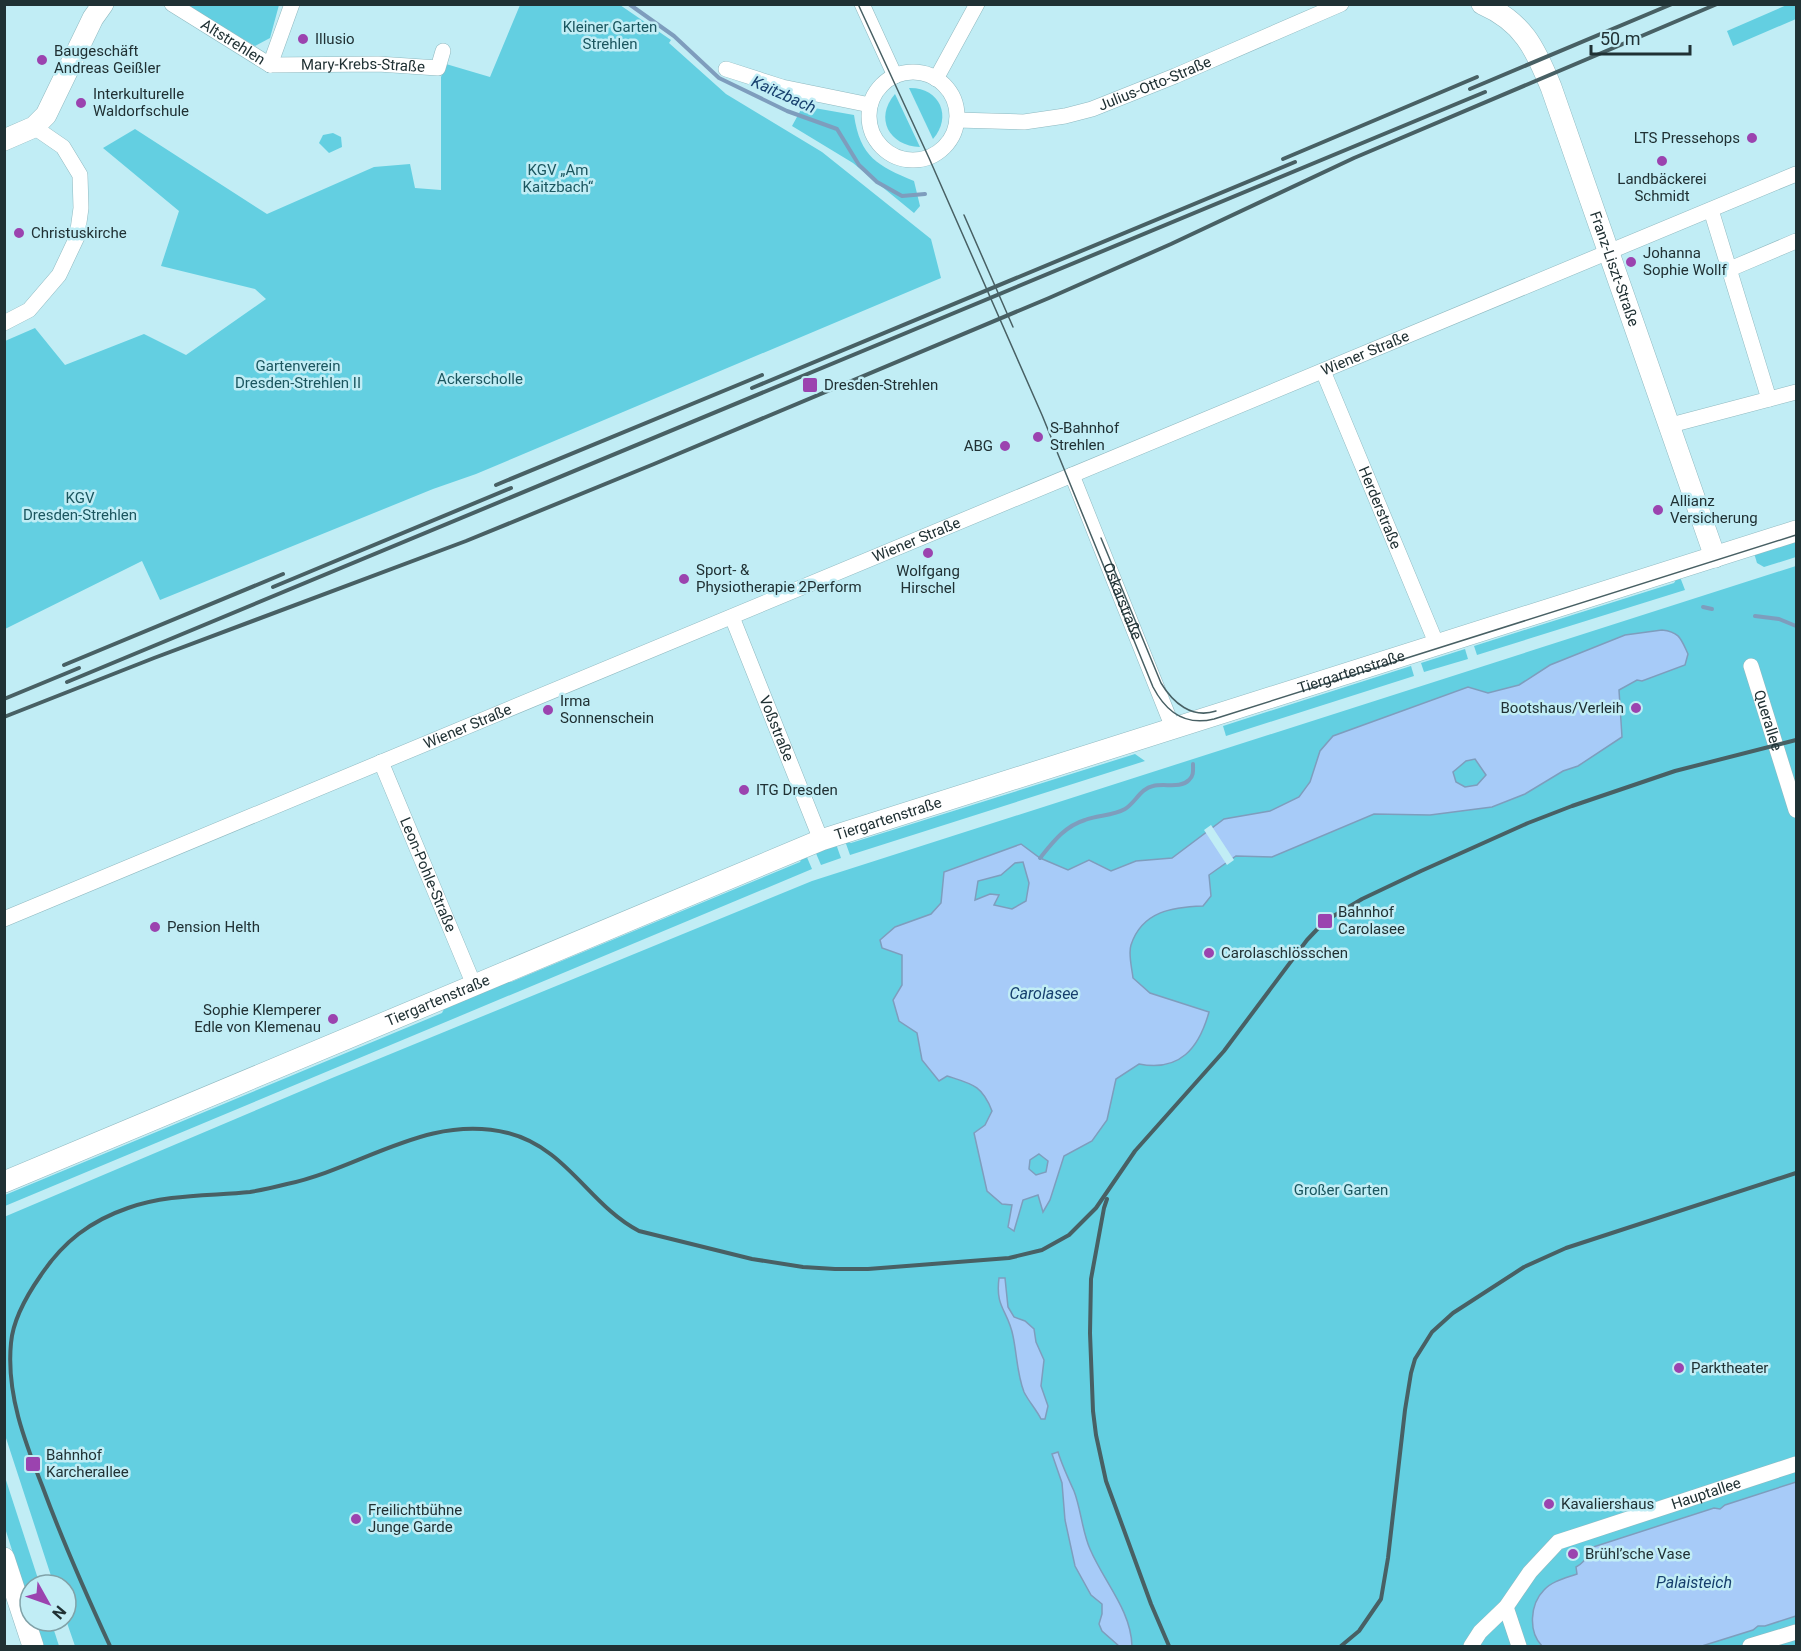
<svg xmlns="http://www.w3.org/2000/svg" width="1801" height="1651" viewBox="0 0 1801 1651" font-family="Roboto,sans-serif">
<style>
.green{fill:#63cfe1}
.water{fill:#a7cbf8;stroke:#7e9dbd;stroke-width:1.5;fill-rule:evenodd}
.pier{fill:#c1edf5}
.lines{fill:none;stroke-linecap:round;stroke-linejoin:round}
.stream{stroke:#7e9dbd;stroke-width:4}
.street-casing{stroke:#8fb9c0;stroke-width:16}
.secondary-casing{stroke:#8fb9c0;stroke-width:22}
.street{stroke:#fff;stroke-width:15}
.secondary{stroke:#fff;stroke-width:21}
.tram{stroke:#486064;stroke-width:1.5}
.rail{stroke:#486064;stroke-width:4}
.poi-dot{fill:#9b43af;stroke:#c1edf5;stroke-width:2}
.labels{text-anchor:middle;stroke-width:5;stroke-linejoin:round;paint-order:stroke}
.park-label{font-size:15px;fill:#1b565f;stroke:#c1edf5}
.poi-label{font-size:15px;fill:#203134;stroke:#c1edf5;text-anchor:start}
.street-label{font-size:15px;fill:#203134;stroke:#c1edf5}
.water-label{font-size:16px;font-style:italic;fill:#163f6d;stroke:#c1edf5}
</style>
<rect width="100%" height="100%" fill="#c1edf5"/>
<!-- green -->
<g class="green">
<path d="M1789,4L1796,5V19L1733,46L1727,31Z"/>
<path d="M185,5H279L270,38L255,46Z"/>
<path d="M520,5H620L671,40L669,43L726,94L822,152L931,239L941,278L476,474L433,489L160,600L142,561L5,629V341L35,328L65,365L144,334L186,355L266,299L255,289L161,266L179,211L103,148L135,129L267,214L374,167L410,164L415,188L441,190V77L446,64L490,77Z"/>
<path d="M909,88C939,87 953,116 933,139Z"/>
<path d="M895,94L920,147C889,146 874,118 895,94Z"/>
<path d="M803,106L854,115C860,157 878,166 914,181L920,206L914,213L853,163L792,126Z"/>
<path d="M333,133L341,137L342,147L329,153L319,143L323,135Z"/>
<path d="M1796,540V557L1764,567L1757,563L1754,553Z"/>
<path d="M1796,566V1646H75L66,1620V1585H54L5,1435L4,1217L332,1078L812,881Z"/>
<path d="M1680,577L1685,590L1477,655L1474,646L1674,583L1677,578Z"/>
<path d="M1465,649L1468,659L1424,672L1421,663Z"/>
<path d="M1411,666L1414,676L1226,736L1223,726Z"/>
<path d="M1135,754L1145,761L850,855L845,841L851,843Z"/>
<path d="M836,844L841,858L821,865L815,851Z"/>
<path d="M806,855L812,869L5,1206V1195L442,1013L446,1005L505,980L511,982L800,862L803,856Z"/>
<path d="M4,1474L40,1585H30V1607L5,1528Z"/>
<path d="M35,1621H51L59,1646H43Z"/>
</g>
<!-- water -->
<g class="water">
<path d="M1662,630C1680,632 1681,639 1688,654L1685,665L1642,681L1637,680L1619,690L1622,737L1578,766L1563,771L1525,794L1492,807L1430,815L1374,814L1272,857L1236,856L1209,875L1211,896L1203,906C1173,907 1142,911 1131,945C1128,954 1132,968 1133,978L1150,993L1209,1012C1199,1048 1180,1072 1139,1064L1116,1079L1107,1120L1092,1141L1064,1156L1050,1200L1043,1212L1038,1195L1023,1200L1014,1231L1008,1227L1012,1205L1002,1204L987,1191L974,1133L985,1125L992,1111C982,1085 972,1084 947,1076L939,1081L922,1060L917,1033L899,1021L893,1000L902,985V955L882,948L880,940L895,927L931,914L941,903L944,872L1021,844L1040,858L1068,870L1089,860L1111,871L1136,861L1172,858L1224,819L1270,811L1299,797L1310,782L1320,751L1333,736L1468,687L1488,693L1519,685L1550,665L1625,635ZM1475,759L1486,775L1477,785L1465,787L1456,782L1453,772L1466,761ZM1023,862L1029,883L1026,901L1012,909L994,905L999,895L990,894L975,900L978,881L1001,875L1015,863ZM1039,1154L1048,1161L1046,1172L1036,1175L1029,1169L1030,1160Z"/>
<path d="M999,1278H1005L1008,1307L1014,1317L1025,1321L1034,1329L1036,1342L1044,1360L1041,1386L1048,1406L1045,1419H1041C1036,1409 1029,1402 1024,1392C1017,1374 1017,1355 1013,1336C1008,1310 995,1308 999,1278Z"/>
<path d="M1058,1452C1062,1465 1068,1478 1074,1491C1081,1509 1082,1531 1090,1549C1104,1582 1131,1610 1132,1646H1119L1102,1631L1099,1624L1102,1614V1604L1091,1595L1075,1566L1065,1520L1062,1483L1052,1454Z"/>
<path d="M1796,1482V1616L1765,1626H1758L1753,1630L1702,1646H1542C1528,1632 1530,1604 1544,1590C1552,1581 1566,1578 1577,1574L1576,1567C1582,1564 1585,1561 1588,1554L1587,1549L1714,1508L1720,1509L1725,1505Z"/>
</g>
<!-- pier -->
<path class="pier" d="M1211,825L1234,860L1227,865L1204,830Z"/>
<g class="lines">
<!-- stream -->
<g class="stream">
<path d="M629,4L674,36L719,78L787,111L837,129L859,165L877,182L902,196L925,194"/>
<path d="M1703,607L1712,609"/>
<path d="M1755,616L1779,619L1796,626"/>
<path d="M1040,858C1053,842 1065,826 1085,820C1098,815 1113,816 1125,809C1135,803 1141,788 1153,786C1165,783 1180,789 1189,780C1194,776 1193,770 1193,764"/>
</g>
<defs>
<g id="street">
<path id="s1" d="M172,4L270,65"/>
<path d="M862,4L895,76"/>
<path id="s2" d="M270,65L378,64L438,68L443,51"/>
<path d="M270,65L292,4"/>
<path d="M726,69L782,87L870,105"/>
<circle cx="913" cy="116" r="44"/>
<path d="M936,79L977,4"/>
<path id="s3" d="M957,120L1024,122L1065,116L1092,109L1175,76L1341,4"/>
<path d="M1711,210L1769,399"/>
<path d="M1730,269L1796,241"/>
<path d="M4,323L29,310L59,275L77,237L81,208L80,175L63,147L34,127"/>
<path id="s4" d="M1323,371L1437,645"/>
<path d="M1671,425L1796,392"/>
<path id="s5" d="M1072,475L1173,728"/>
<path id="s6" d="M732,617L821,840"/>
<path id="s7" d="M1751,666L1796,810"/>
<path id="s8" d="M381,762L474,985"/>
<path id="s9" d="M4,919L1796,174"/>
<path d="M1506,1607L1519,1646"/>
<path id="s10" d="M1471,1646L1480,1632L1506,1607L1530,1572L1558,1542L1796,1464"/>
<path d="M1750,1646L1796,1632"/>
</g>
<g id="secondary">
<path id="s11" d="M1482,4C1523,22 1535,48 1551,87L1715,557"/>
<path d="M4,140L34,127L46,115L93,18L103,4"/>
<path id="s12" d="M4,1182L821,840L1796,531"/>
<path d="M4,1558L33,1646"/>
</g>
</defs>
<!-- street casing -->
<use href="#street" class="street-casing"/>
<!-- secondary casing -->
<use href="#secondary" class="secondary-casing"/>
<!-- street -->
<use href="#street" class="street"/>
<!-- secondary -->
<use href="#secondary" class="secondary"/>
<!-- tram -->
<g class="tram">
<path d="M858,4L929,158L1042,415L1153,687C1166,712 1186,726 1214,719L1796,535"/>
<path d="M964,215L1013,327"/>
<path d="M1101,538L1161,683C1173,703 1192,719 1216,711"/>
</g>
<!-- rail -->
<g class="rail">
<path d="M1470,89L1672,4"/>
<path d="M1283,159L1477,77"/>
<path d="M752,388L1295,162"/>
<path d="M496,485L762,375"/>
<path d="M273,587L511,488"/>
<path d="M64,665L283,574"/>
<path d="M67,682L1485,92"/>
<path d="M4,699L79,668"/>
<path d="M4,717L154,658L466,541L654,464L1049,298L1171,244L1354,158L1717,4"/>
<path d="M1107,1199L1104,1208L1091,1279L1090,1333L1093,1411L1096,1435L1106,1481L1151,1604L1169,1646"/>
<path d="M110,1646C86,1594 63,1542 43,1488C25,1442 6,1394 11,1343C13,1319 27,1295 41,1275C63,1242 90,1221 128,1208C167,1194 210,1196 250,1192C262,1190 275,1187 287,1184C362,1168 428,1113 508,1133C567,1148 589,1205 639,1231L752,1259L803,1267L835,1269H868L1009,1258L1042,1250L1069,1235L1096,1208L1135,1151L1224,1051L1307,940L1325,921L1362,899L1421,871L1528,823L1572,806L1675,771L1796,740"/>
<path d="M1341,1646L1359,1631L1381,1599L1388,1558L1405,1410L1411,1373L1415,1359L1432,1332L1453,1313L1524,1267L1566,1248L1796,1173"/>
</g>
</g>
<!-- markers -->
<g class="poi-dot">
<circle cx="303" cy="39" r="6"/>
<circle cx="42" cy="60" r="6"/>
<circle cx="81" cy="103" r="6"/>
<circle cx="1752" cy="138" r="6"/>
<circle cx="1662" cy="161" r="6"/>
<circle cx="19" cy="233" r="6"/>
<circle cx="1631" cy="262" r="6"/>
<rect x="802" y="377" width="16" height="16" rx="3"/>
<circle cx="1038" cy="437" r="6"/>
<circle cx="1005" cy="446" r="6"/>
<circle cx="1658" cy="510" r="6"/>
<circle cx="928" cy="553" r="6"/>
<circle cx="684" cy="579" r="6"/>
<circle cx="1636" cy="708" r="6"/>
<circle cx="548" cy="710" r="6"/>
<circle cx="744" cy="790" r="6"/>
<rect x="1317" y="913" width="16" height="16" rx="3"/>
<circle cx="155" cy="927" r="6"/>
<circle cx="1209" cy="953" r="6"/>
<circle cx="333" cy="1019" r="6"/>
<circle cx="1679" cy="1368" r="6"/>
<rect x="25" y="1456" width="16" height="16" rx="3"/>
<circle cx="1549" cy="1504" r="6"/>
<circle cx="356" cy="1519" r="6"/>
<circle cx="1573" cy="1554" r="6"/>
</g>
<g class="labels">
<!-- park labels -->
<g class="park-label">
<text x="610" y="32">Kleiner Garten<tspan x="610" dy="17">Strehlen</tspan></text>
<text x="558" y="175">KGV „Am<tspan x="558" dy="17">Kaitzbach“</tspan></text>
<text x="298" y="371">Gartenverein<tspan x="298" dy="17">Dresden-Strehlen II</tspan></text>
<text x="480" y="384">Ackerscholle</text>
<text x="80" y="503">KGV<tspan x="80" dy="17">Dresden-Strehlen</tspan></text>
<text x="1341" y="1195">Großer Garten</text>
</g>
<!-- poi labels -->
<g class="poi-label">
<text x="315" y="44">Illusio</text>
<text x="54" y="56">Baugeschäft<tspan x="54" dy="17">Andreas Geißler</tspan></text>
<text x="93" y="99">Interkulturelle<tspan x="93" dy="17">Waldorfschule</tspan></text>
<text x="1740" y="143" text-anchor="end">LTS Pressehops</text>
<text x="1662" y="184" text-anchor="middle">Landbäckerei<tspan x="1662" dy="17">Schmidt</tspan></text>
<text x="31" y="238">Christuskirche</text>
<text x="1643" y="258">Johanna<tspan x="1643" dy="17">Sophie Wollf</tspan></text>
<text x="824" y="390">Dresden-Strehlen</text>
<text x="1050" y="433">S-Bahnhof<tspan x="1050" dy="17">Strehlen</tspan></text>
<text x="993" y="451" text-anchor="end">ABG</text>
<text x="1670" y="506">Allianz<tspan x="1670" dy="17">Versicherung</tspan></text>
<text x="696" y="575">Sport- &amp;<tspan x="696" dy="17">Physiotherapie 2Perform</tspan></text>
<text x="928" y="576" text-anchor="middle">Wolfgang<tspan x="928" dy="17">Hirschel</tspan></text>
<text x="560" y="706">Irma<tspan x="560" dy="17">Sonnenschein</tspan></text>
<text x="1624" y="713" text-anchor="end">Bootshaus/Verleih</text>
<text x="756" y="795">ITG Dresden</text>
<text x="1338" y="917">Bahnhof<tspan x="1338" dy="17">Carolasee</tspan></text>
<text x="167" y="932">Pension Helth</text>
<text x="1221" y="958">Carolaschlösschen</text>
<text x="321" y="1015" text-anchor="end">Sophie Klemperer<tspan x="321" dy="17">Edle von Klemenau</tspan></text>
<text x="1691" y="1373">Parktheater</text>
<text x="46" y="1460">Bahnhof<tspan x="46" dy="17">Karcherallee</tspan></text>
<text x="1561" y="1509">Kavaliershaus</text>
<text x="368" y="1515">Freilichtbühne<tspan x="368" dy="17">Junge Garde</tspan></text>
<text x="1585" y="1559">Brühl’sche Vase</text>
</g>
<!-- street labels -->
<g class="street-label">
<text dy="5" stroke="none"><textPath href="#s1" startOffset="72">Altstrehlen</textPath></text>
<text dy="5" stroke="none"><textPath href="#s2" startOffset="93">Mary-Krebs-Straße</textPath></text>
<text dy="5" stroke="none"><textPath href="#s3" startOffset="204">Julius-Otto-Straße</textPath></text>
<text dy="5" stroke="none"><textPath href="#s11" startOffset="304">Franz-Liszt-Straße</textPath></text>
<text dy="5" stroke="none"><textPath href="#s9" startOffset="1474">Wiener Straße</textPath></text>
<text dy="5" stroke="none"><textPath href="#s4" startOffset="148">Herderstraße</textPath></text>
<text dy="5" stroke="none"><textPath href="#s9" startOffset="988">Wiener Straße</textPath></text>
<text dy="5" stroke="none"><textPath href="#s5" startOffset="136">Oskarstraße</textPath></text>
<text dy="5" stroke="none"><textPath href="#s12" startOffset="1442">Tiergartenstraße</textPath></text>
<text dy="5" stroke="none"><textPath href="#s7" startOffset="57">Querallee</textPath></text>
<text dy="5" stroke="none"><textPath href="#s9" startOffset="502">Wiener Straße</textPath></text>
<text dy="5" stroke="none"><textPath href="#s6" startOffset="120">Voßstraße</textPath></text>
<text dy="5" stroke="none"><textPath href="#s12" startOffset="956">Tiergartenstraße</textPath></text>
<text dy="5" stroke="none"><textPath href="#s8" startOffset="122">Leon-Pohle-Straße</textPath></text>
<text dy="5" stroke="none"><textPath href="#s12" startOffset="470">Tiergartenstraße</textPath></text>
<text dy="5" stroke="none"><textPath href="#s10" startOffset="292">Hauptallee</textPath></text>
</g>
<!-- water labels -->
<g class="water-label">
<text transform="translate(784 94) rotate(24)" y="6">Kaitzbach</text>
<text x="1044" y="999">Carolasee</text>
<text x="1694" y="1588">Palaisteich</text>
</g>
</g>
<!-- border -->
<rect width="1801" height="1651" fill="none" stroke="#203134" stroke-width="12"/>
<!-- north arrow -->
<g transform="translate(48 1603) rotate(130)"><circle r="28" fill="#c1edf5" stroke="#81a2a8" stroke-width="1.5"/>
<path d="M0-4.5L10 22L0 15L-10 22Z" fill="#9b43af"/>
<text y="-9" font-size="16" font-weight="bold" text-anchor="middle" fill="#203134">N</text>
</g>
<!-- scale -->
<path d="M1591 45v9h99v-9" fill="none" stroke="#203134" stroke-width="3"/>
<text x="1600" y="45" font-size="18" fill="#203134" stroke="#c1edf5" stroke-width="4.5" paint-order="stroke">50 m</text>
</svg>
